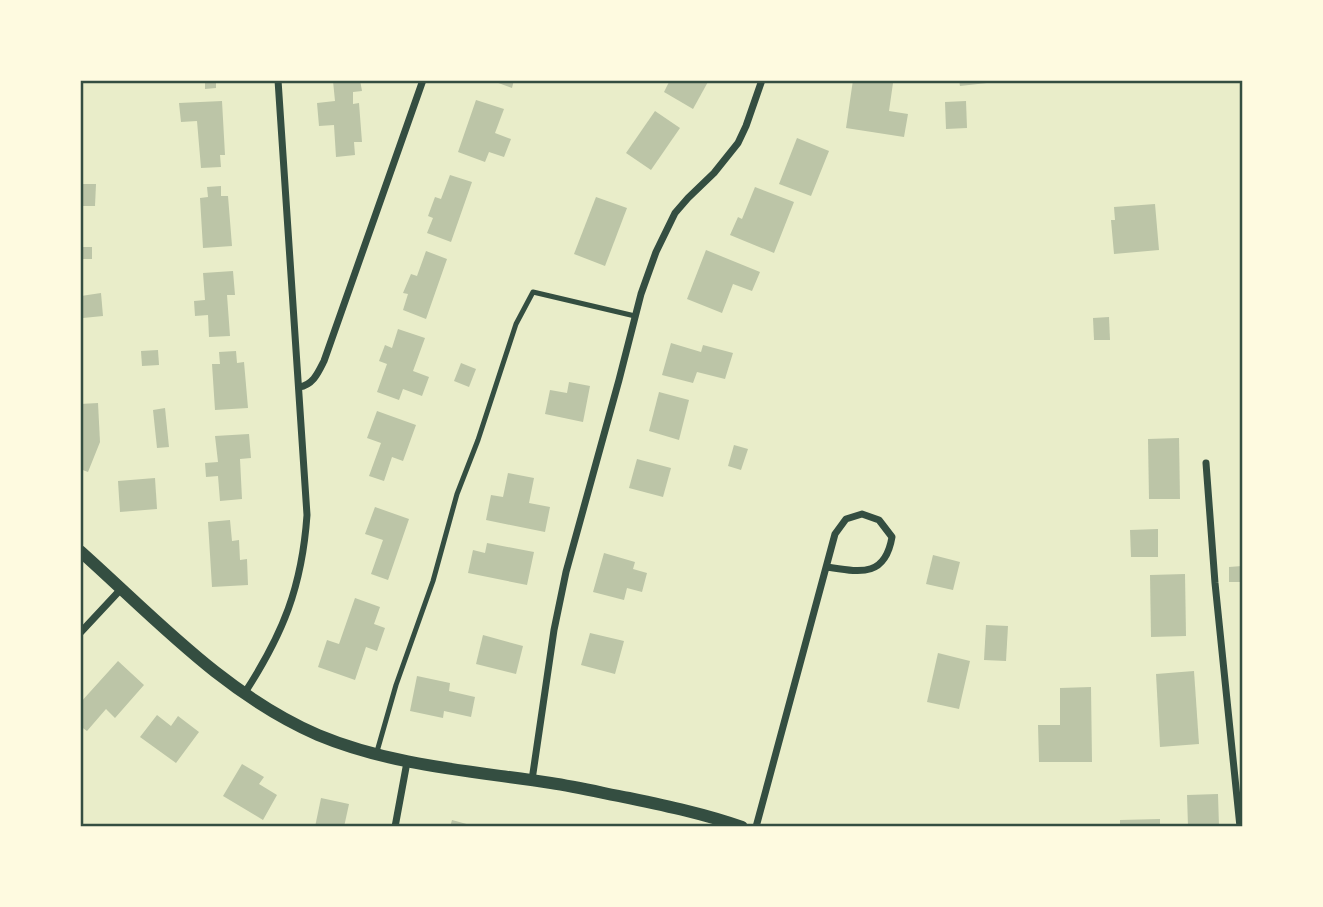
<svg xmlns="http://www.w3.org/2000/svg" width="1323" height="907" viewBox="0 0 1323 907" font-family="'Fira Sans',sans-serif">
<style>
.building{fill:#bcc5a7}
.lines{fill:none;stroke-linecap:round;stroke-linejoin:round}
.service{stroke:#344e41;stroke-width:5}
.minor{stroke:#344e41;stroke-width:7}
.tertiary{stroke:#344e41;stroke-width:12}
.neatline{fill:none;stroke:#344e41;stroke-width:2.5}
</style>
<rect width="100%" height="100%" fill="#e9edc9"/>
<!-- building -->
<g class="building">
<path d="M205,80H216V88L205,89Z"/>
<path d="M360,80L362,91L353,92V104L359,103L362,142H354L355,155L336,157L334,125L319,126L317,103L335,101L333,81Z"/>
<path d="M490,80H514L512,88Z"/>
<path d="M670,80H709L693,109L664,92Z"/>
<path d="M853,80H872L893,83L889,111L908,114L904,137L846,128Z"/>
<path d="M959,80H996V82L960,86Z"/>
<path d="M476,100L504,109L495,133L511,139L504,157L489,152L485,162L458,152Z"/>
<path d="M222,101L225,155H220L221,167L201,168L197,121L181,122L179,103Z"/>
<path d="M966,101L967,128L946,129L945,102Z"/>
<path d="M655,111L680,128L651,170L626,153Z"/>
<path d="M797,138L829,151L811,196L779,184Z"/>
<path d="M450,175L472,182L451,242L427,233L433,218L428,216L435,197L441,199Z"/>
<path d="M80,184H96L95,206H80Z"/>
<path d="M221,186V196H228L232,246L203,248L200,198L208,197L207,187Z"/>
<path d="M755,187L794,202L774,253L730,235L738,217L742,219Z"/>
<path d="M596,197L627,208L605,266L574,254Z"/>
<path d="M1155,204L1159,250L1114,254L1111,220H1115L1114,207Z"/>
<rect x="80" y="247" width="12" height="12"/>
<path d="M706,250L760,272L752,291L733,284L722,313L687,299Z"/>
<path d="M426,251L447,259L426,319L403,310L408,294L403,293L411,274L417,276Z"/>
<path d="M233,271L235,295H227L230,336L209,337L208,315L195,316L194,301L205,300L203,273Z"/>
<path d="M101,293L103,316L83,318L81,296Z"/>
<path d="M1109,317L1110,340H1094L1093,318Z"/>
<path d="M398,329L425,338L413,371L429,377L422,396L403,389L399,400L377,392L387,364L379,361L385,345L392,348Z"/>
<path d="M671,343L701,352L703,345L733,353L725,379L697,372L693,383L662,375Z"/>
<path d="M158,350L159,365L142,366L141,351Z"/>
<path d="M236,351L237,363L244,362L248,408L215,410L212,364H220L219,352Z"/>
<path d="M461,363L476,369L469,387L454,381Z"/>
<path d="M569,382L590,386L583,422L545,414L550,390L567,393Z"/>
<path d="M659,392L689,400L679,440L649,431Z"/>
<path d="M98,403L100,442L88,472L80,469V404Z"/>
<path d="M165,408L169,447L157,448L153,410Z"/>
<path d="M377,411L416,425L403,461L392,457L384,481L369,476L381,443L367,438Z"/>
<path d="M249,434L251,458L240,459L242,499L220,501L218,476L206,477L205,463L218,462L215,436Z"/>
<path d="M1179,438L1180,499H1149L1148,439Z"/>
<path d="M734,445L748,449L741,470L728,466Z"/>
<path d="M637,459L671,468L663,497L629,488Z"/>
<path d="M508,473L534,478L529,503L550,507L545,532L486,520L491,495L503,497Z"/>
<path d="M155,478L157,509L120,512L118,481Z"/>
<path d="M375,507L409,519L388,580L371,574L383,540L365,534Z"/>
<path d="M230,520L232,541L239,540L240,560L247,559L248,585L212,587L208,522Z"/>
<path d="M1158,529V557H1131L1130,530Z"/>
<path d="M487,543L534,552L527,585L468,573L473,550L485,553Z"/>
<path d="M604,553L635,562L633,569L647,573L642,592L627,588L624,600L593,592Z"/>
<path d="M933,555L960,562L953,590L926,584Z"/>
<path d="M1242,566V582H1229V567Z"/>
<path d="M1185,574L1186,636L1151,637L1150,575Z"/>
<path d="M355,598L380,607L374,624L385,628L377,651L366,647L355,680L318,667L327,640L339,644Z"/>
<path d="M986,625L1008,626L1006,661L984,660Z"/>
<path d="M590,633L624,641L615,674L581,665Z"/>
<path d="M483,635L523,646L516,674L476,664Z"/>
<path d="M938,653L970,661L959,709L927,702Z"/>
<path d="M118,661L144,685L115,718L106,709L87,731L80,726V703Z"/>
<path d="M1194,671L1199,744L1160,747L1156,674Z"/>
<path d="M417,676L450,683L449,691L475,697L471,717L444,711L443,718L410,711Z"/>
<path d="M1091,687L1092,762H1039L1038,725H1060V688Z"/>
<path d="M157,715L171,726L178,716L199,732L176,763L140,737Z"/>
<path d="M242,764L264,777L259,784L277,795L263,820L223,796Z"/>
<path d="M1218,794L1219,827H1188L1187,795Z"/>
<path d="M321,798L349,804L344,827H315Z"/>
<path d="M1160,819V827H1120V820Z"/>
<path d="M452,820L474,826V827H450Z"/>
</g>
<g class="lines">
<!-- service -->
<path class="service" d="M376,755L396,685L433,581L457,494L478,440L516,324L533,292L635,316"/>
<!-- minor -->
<g class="minor">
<path d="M299,387C313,385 318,373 324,361L423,80"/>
<path d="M1206,463L1215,583L1240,827"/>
<path d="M80,633L122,588"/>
<path d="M244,694C283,634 302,587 307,515L278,80"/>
<path d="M532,780L554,630L566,572L619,380L641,294L656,252L675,213L688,198L714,173L738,143L746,126L762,80"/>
<path d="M395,827L407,762"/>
<path d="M756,827L835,534L846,519L862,514L879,520L892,537C885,578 860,572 827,567"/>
</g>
<!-- tertiary -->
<path class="tertiary" d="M80,551C155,618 224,694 318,735C392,766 473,771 551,783C577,787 603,793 629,798C667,806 705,814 742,827"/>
</g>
<!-- border -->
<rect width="1323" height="907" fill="none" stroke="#fefae0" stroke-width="164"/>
<rect x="82" y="82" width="1159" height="743" class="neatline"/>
</svg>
